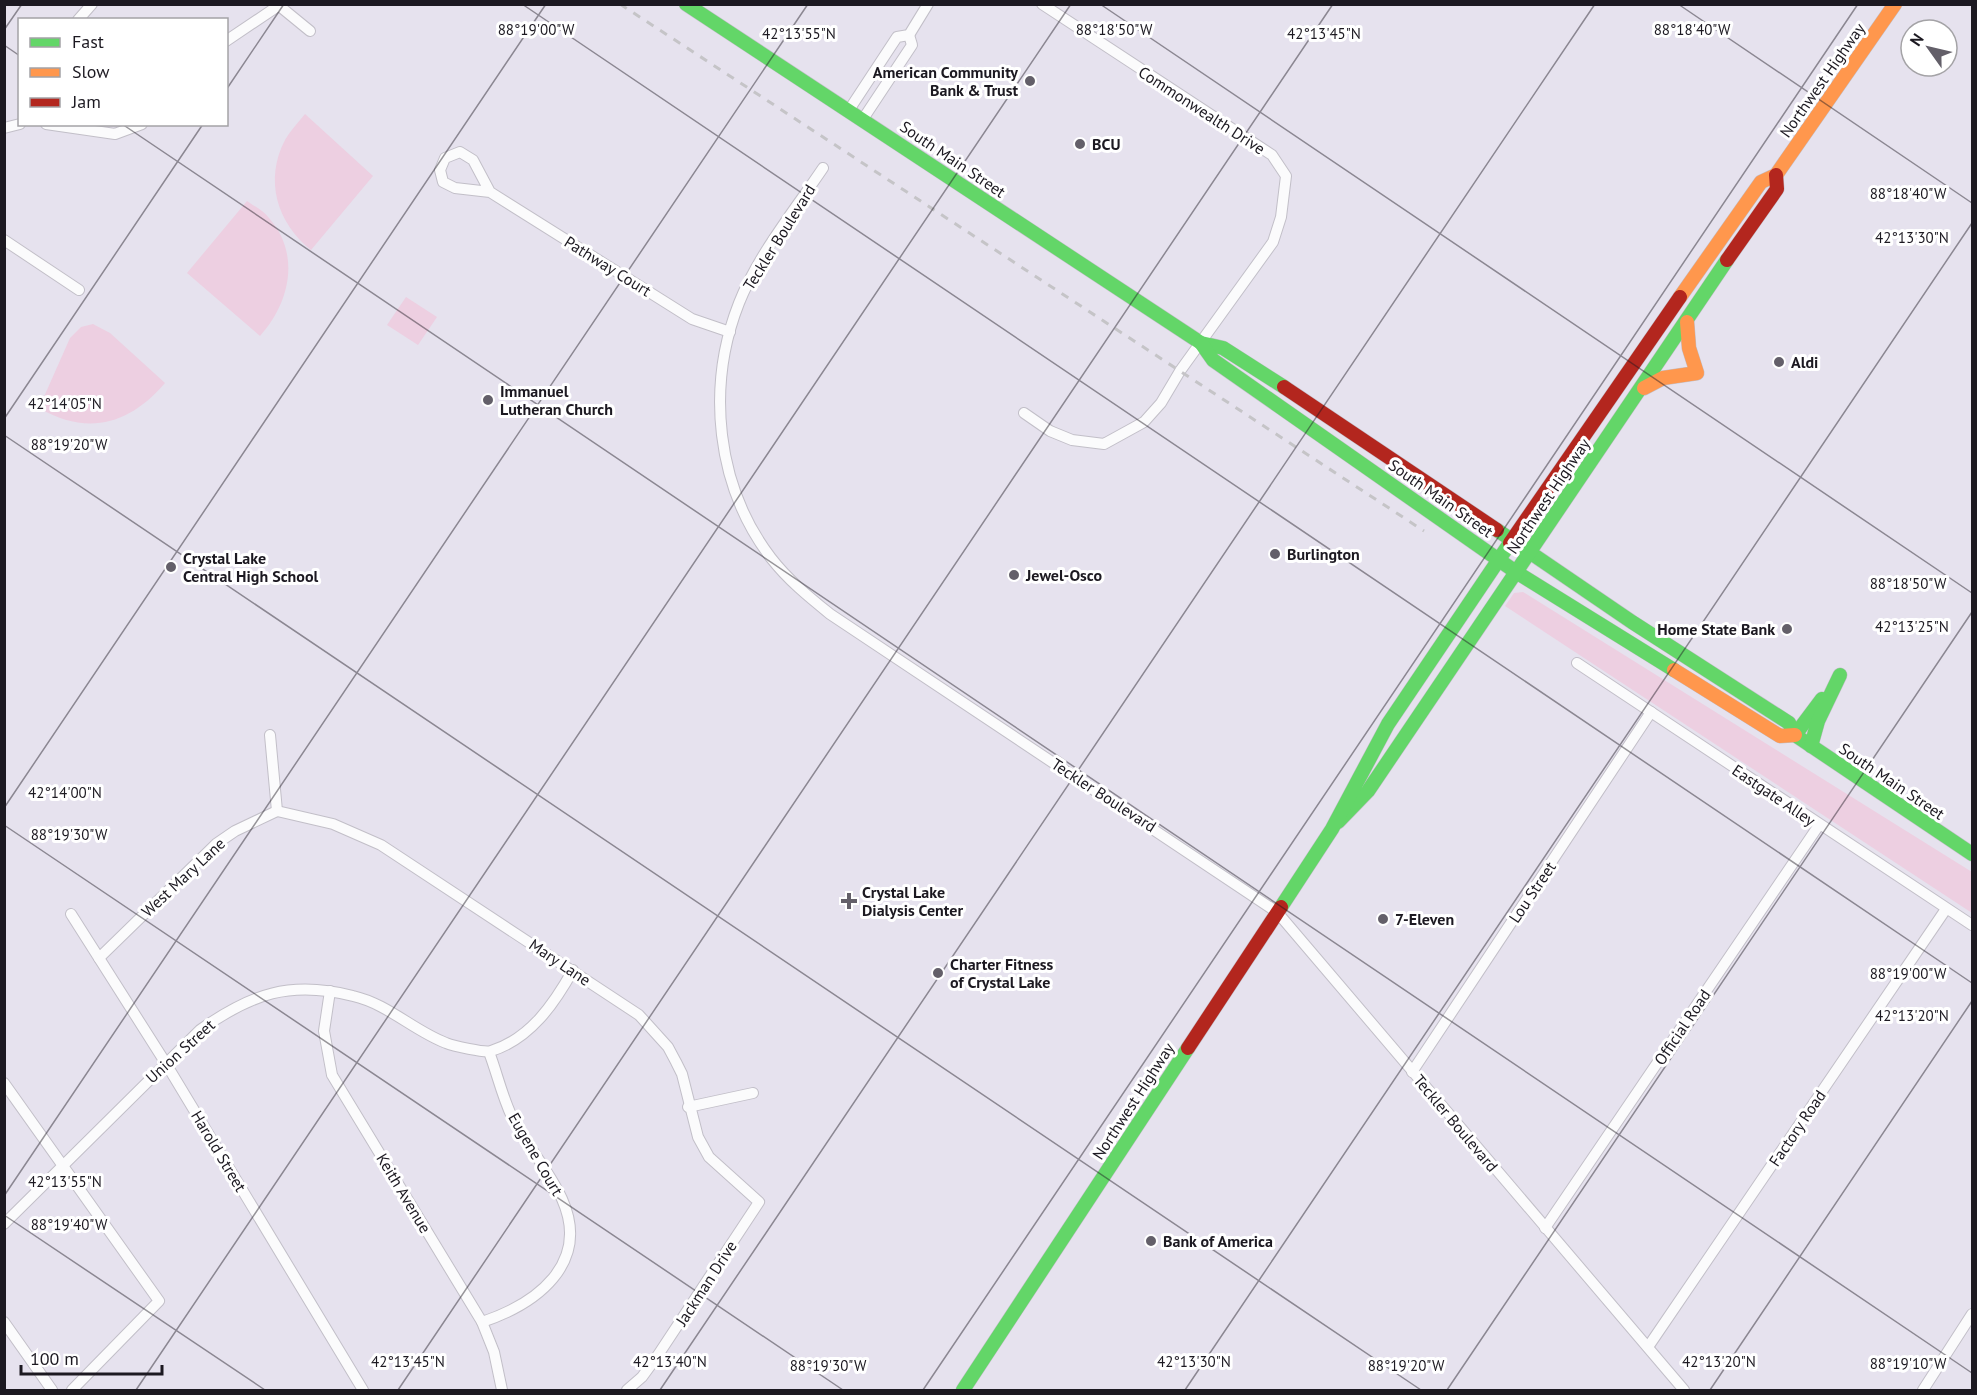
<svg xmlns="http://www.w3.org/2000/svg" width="1977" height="1395" viewBox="0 0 1977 1395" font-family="'PT Sans',sans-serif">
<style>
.green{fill:#edcfe1}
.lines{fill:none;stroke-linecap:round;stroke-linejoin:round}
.street-casing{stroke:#c2bfc8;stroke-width:12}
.fast-casing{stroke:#c2bfc8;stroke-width:15}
.slow-casing{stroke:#c2bfc8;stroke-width:15}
.jam-casing{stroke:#c2bfc8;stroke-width:15}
.street{stroke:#fbfbfc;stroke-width:10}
.fast{stroke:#63d668;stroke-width:14}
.slow{stroke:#ff974d;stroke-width:14}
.jam{stroke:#b3261e;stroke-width:14}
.rail{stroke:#c5c4c7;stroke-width:3;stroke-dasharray:8 8;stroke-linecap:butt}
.ticks{fill:none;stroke:#1c1921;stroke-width:1.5;stroke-opacity:0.45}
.poi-dot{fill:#635f69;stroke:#fff;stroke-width:2}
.labels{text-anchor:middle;stroke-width:6;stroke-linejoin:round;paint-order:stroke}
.poi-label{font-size:16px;font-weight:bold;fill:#1c1921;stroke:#fff;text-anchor:start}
.street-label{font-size:16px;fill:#1c1921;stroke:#fff}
.ticks-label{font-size:15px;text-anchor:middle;fill:#1c1921;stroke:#fff;stroke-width:6;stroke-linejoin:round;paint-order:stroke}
</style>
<rect width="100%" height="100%" fill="#e6e2ee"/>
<!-- green -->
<g class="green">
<path d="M305,114L373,176L311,250C277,223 264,180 285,140C290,131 298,123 305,114Z"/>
<path d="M247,201C254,206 264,211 269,218C301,254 290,303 260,336L187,273Z"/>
<path d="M406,297L437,317L418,345L387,325Z"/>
<path d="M93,324L110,333L165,383C129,425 87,436 39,408L70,338L81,327Z"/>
<path d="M1523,592L1972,872V913L1505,606L1514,593Z"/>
</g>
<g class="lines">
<defs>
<g id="street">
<path d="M277,4L310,31"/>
<path d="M78,20L92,4"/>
<path d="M226,41L278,6"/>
<path d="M849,110L897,37L909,35L928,4"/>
<path d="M863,119L912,45L909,35"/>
<path d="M46,124L115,134L142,124"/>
<path d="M4,128L20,124"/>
<path d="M823,168C794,211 758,255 739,303C706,387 716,486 771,558C788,580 809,597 830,614L1277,912L1684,1390"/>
<path d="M490,192L455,188L443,182L440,170L445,158L460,152L473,160L490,192L692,319L730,332"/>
<path d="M4,240L79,290"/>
<path d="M1024,413L1050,431L1072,440L1104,444L1144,422L1161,403L1180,371L1273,242L1281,217L1286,176L1272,155L1042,4"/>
<path d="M1577,663L1972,925"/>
<path d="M270,735L277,811"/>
<path d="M277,811L333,824L381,845L639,1015L668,1047L676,1062L682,1074L698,1137L709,1157L759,1202L658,1355L642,1377L627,1390"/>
<path d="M71,914L165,1062L363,1390"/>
<path d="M99,958L216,844L235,831L277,811"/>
<path d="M330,991L324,1031L332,1075L482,1322L494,1352L502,1390"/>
<path d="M1412,1072L1651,712"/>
<path d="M4,1083L159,1301L72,1390"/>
<path d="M688,1107L753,1093"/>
<path d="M4,1224L200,1030C251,994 290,980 353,996C388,1004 414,1031 446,1043C453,1046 485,1053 491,1051C530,1039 554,1004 573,970"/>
<path d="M1545,1228L1819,825"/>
<path d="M4,1322L52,1390"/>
<path d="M482,1322C536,1304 591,1264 562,1199C549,1170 526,1145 512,1117C502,1096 497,1073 489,1052"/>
<path d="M1648,1347L1946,909"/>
<path d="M1923,1390L1972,1314"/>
</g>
<g id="fast">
<path d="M686,4L1201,343L1223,348L1284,387"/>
<path d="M1201,343L1213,360L1516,572L1674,670"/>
<path d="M1497,530L1632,622L1789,723L1795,735L1972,854"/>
<path d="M1795,735L1822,699"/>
<path d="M1811,746L1818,721L1840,675"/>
<path d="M1338,822L1368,791L1727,260"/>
<path d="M1281,907L1332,829L1388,724L1510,543"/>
<path d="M963,1390L1188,1048"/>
</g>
<g id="slow">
<path d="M1680,297L1761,182L1776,175L1895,4"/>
<path d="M1644,388L1663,378L1697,373L1689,348L1687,322"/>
<path d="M1674,670L1780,736L1795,735"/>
</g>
<g id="jam">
<path d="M1727,260L1777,189L1776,175"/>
<path d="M1284,387L1497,530"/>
<path d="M1510,543L1680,297"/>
<path d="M1188,1048L1281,907"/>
</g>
</defs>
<!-- street casing -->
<use href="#street" class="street-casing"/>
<!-- fast casing -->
<use href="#fast" class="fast-casing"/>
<!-- slow casing -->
<use href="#slow" class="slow-casing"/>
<!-- jam casing -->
<use href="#jam" class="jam-casing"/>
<!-- street -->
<use href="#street" class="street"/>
<!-- fast -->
<use href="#fast" class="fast"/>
<!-- slow -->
<use href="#slow" class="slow"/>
<!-- jam -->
<use href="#jam" class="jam"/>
<!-- rail -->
<path class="rail" d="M620,4L1424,531"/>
</g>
<!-- ticks -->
<path class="ticks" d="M522,4L1972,983M1100,4L1972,593M1678,4L1972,203M4,30L22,4M4,45L20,56M226,90L284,4M122,124L1972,1373M4,419L203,124M4,435L1421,1390M4,808L546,4M4,825L843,1390M4,1196L808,4M4,1215L265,1390M136,1390L1071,4M398,1390L1333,4M660,1390L1595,4M923,1390L1858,4M1185,1390L1972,223M1447,1390L1972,612M1710,1390L1972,1001M1972,1390V1389"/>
<!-- markers -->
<g class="poi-dot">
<circle cx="1030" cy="81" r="6"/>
<circle cx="1080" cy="144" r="6"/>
<circle cx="1779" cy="362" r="6"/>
<circle cx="488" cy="400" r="6"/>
<circle cx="1275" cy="554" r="6"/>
<circle cx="171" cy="567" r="6"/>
<circle cx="1014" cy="575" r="6"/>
<circle cx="1787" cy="629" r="6"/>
<path d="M846 892h6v6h6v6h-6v6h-6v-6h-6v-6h6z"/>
<circle cx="1383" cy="919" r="6"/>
<circle cx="938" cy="973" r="6"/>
<circle cx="1151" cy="1241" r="6"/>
</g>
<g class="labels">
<!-- poi labels -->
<g class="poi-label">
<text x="1018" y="78" text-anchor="end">American Community<tspan x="1018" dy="18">Bank &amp; Trust</tspan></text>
<text x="1092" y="150">BCU</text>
<text x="1791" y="368">Aldi</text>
<text x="500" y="397">Immanuel<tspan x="500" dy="18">Lutheran Church</tspan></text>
<text x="1287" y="560">Burlington</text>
<text x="183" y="564">Crystal Lake<tspan x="183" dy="18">Central High School</tspan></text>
<text x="1026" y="581">Jewel-Osco</text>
<text x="1775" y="635" text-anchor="end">Home State Bank</text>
<text x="862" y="898">Crystal Lake<tspan x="862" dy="18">Dialysis Center</tspan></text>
<text x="1395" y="925">7-Eleven</text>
<text x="950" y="970">Charter Fitness<tspan x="950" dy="18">of Crystal Lake</tspan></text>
<text x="1163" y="1247">Bank of America</text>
</g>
<!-- street labels -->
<g class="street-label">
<text transform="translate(1822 80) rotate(-55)" y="6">Northwest Highway</text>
<text transform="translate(1202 110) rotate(33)" y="6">Commonwealth Drive</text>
<text transform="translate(953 159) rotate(34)" y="6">South Main Street</text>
<text transform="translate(779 237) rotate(-58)" y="6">Teckler Boulevard</text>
<text transform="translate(608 266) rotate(32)" y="6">Pathway Court</text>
<text transform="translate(1548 496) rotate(-56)" y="6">Northwest Highway</text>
<text transform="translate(1441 498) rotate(35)" y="6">South Main Street</text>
<text transform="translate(1892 781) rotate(34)" y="6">South Main Street</text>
<text transform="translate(1104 795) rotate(33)" y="6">Teckler Boulevard</text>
<text transform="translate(1774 795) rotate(34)" y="6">Eastgate Alley</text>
<text transform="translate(183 877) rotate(-43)" y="6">West Mary Lane</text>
<text transform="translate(1532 892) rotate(-56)" y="6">Lou Street</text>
<text transform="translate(560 962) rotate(34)" y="6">Mary Lane</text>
<text transform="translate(1682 1027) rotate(-56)" y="6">Official Road</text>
<text transform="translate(180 1051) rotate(-42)" y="6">Union Street</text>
<text transform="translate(1133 1101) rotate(-57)" y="6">Northwest Highway</text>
<text transform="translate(1456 1123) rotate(50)" y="6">Teckler Boulevard</text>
<text transform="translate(1797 1128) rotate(-56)" y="6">Factory Road</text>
<text transform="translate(219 1151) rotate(59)" y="6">Harold Street</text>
<text transform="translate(536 1154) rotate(60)" y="6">Eugene Court</text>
<text transform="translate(404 1193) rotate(59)" y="6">Keith Avenue</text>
<text transform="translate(706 1283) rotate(-57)" y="6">Jackman Drive</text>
</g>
</g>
<g class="ticks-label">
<text x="536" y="35">88°19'00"W</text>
<text x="1114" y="35">88°18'50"W</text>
<text x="1692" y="35">88°18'40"W</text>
<text x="799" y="39">42°13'55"N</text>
<text x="1324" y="39">42°13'45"N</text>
<text x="1908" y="199">88°18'40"W</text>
<text x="1912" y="243">42°13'30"N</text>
<text x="65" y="409">42°14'05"N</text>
<text x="69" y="450">88°19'20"W</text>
<text x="1908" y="589">88°18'50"W</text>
<text x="1912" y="632">42°13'25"N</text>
<text x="65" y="798">42°14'00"N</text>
<text x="69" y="840">88°19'30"W</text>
<text x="1908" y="979">88°19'00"W</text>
<text x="1912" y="1021">42°13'20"N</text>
<text x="65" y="1187">42°13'55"N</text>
<text x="69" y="1230">88°19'40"W</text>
<text x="408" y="1367">42°13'45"N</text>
<text x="670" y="1367">42°13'40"N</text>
<text x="1194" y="1367">42°13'30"N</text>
<text x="1719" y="1367">42°13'20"N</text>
<text x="1908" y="1369">88°19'10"W</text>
<text x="828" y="1371">88°19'30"W</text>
<text x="1406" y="1371">88°19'20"W</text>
</g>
<!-- border -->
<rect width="1977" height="1395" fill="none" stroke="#1c1921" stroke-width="12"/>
<!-- legend -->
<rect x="18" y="18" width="210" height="108" fill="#ffffff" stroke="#a4a3a6" stroke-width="1.5"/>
<rect x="30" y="38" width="30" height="9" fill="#63d668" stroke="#a4a3a6" stroke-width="1.5"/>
<text x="72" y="48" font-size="18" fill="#1c1921">Fast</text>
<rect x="30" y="68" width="30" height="9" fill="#ff974d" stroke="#a4a3a6" stroke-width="1.5"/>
<text x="72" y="78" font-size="18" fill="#1c1921">Slow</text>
<rect x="30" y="98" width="30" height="9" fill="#b3261e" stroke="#a4a3a6" stroke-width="1.5"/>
<text x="72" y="108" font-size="18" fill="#1c1921">Jam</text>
<!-- north arrow -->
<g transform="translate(1929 48) rotate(304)"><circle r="28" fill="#ffffff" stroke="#a4a3a6" stroke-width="1.5"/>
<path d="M0-4.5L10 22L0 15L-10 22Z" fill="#635f69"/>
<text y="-9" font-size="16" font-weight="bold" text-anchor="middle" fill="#1c1921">N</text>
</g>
<!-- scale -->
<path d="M21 1365v9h141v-9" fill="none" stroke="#1c1921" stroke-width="3"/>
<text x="30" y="1365" font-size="18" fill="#1c1921" stroke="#ffffff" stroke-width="4.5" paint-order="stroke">100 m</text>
</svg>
